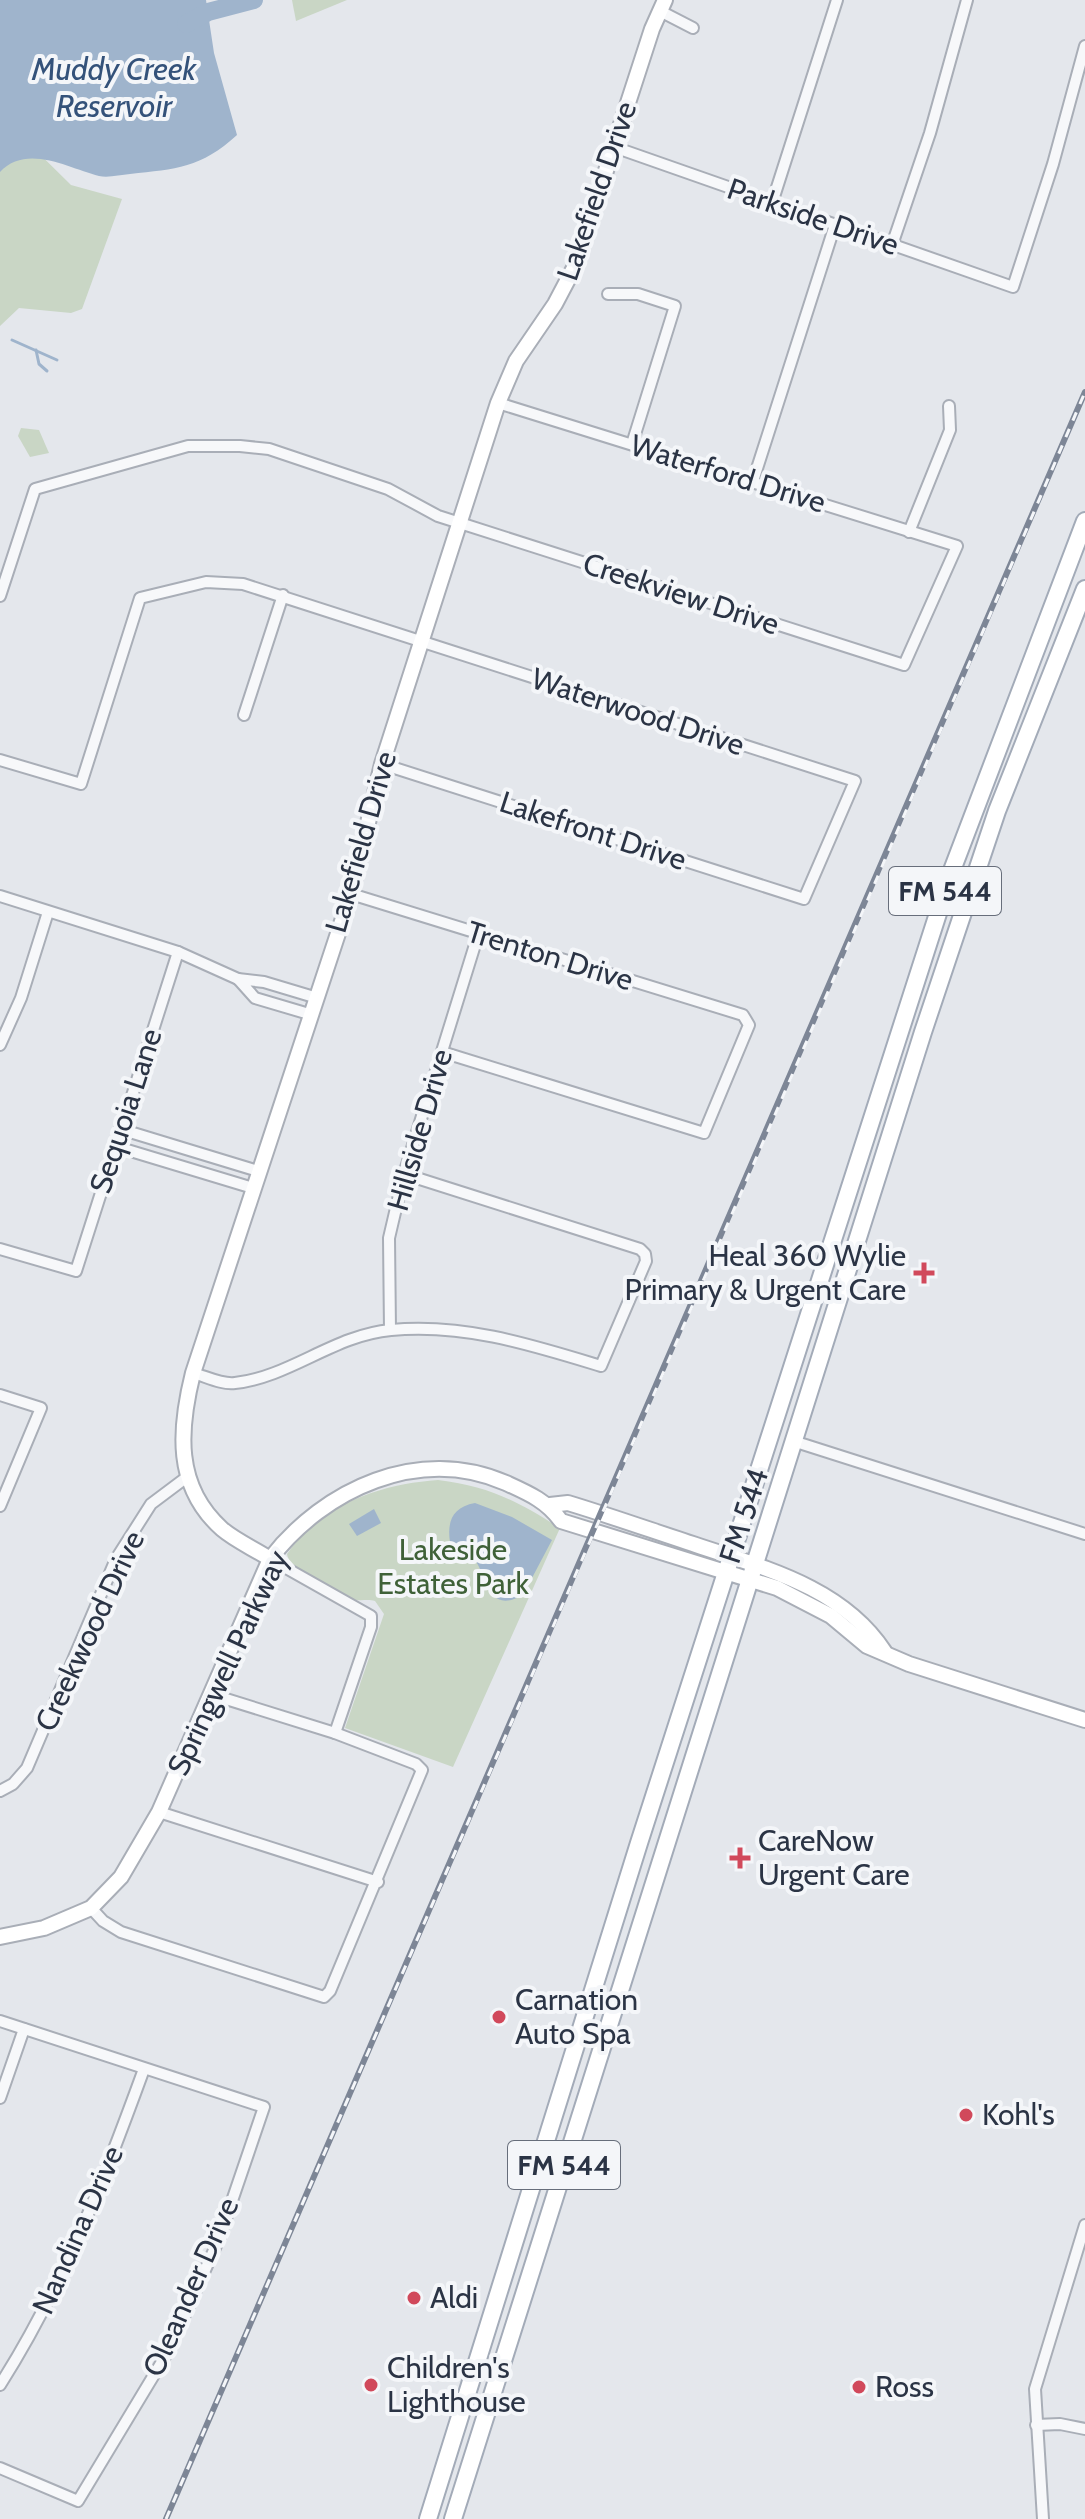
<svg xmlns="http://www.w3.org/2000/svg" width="1085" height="2519" viewBox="0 0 1085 2519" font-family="Cabin,sans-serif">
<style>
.green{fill:#c9d6c5}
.water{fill:#9fb4cc}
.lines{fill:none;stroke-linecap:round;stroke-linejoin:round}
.stream{stroke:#9fb4cc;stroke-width:3}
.river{stroke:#9fb4cc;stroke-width:18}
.street-casing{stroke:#a9aeb7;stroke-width:14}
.secondary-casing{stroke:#a9aeb7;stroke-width:18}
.primary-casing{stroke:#a3abb8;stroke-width:20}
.street{stroke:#f7f8fa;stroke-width:10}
.secondary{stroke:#fff;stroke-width:14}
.primary{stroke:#fff;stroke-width:16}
.rail-casing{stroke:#7d8696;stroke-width:6}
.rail{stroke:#f4f6f9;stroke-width:3;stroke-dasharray:9;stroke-linecap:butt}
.poi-dot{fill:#d1495b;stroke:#f4f6f9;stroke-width:3}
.labels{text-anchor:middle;stroke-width:8;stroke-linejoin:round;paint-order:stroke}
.shield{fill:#f4f6f9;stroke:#676e7b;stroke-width:2}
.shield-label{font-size:28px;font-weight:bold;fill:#2b3445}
.street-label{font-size:30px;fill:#2b3445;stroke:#f4f6f9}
.poi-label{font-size:30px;fill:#2b3445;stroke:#f4f6f9;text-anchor:start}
.park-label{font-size:30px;fill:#3f6138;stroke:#f4f6f9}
.water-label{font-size:32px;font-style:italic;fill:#34527a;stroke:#f4f6f9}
</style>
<rect width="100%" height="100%" fill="#e4e7ec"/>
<!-- green -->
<g class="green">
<path d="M292,0H347L296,21Z"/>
<path d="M0,115L71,185L122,199L82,309L71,313L19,308L0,326Z"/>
<path d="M21,428L39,430L49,453L30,457L18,436Z"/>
<path d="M438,1480C489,1486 517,1501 560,1528L453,1767L345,1728L384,1614L375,1601C368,1599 363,1601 356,1600C339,1597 289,1571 287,1554C321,1504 381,1484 438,1480Z"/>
</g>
<!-- water -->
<g class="water">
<path d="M0,0H206L214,53L237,135C201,168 176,169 130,174C120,175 108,178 99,176C70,169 27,143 0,172Z"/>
<path d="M475,1503L512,1517L552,1540L523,1595C485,1616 488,1573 472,1556C466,1550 457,1548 450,1542C447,1522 452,1507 475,1503Z"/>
<path d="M374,1509L381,1523L357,1536L349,1524Z"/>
</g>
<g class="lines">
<!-- stream -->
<g class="stream">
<path d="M12,340L57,360"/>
<path d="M36,350L39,364L47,371"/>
</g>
<!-- river -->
<path class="river" d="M186,24L208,12L254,0"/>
<defs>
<g id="street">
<path d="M660,11L693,28"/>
<path d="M614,147L1013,287L1053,164L1085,46"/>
<path d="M772,203L837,0"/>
<path d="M892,245L930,133L967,0"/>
<path d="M608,294H638L675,306L632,444"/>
<path d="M753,481L835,225"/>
<path d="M909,532L950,430L949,406"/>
<path d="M0,596L35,489L188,446H240L269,449L388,489L438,516L904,665L957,546L498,403"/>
<path d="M244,715L283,595"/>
<path d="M0,760L81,784L140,598L206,582L243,584L855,781L804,899L382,764"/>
<path d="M351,894L743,1015L749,1025L704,1133L442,1052"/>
<path d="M0,896L178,952L238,979"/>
<path d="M309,1014L255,998L238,979L264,982L314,997"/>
<path d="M0,1045L21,998L48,912"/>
<path d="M120,1129L258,1171"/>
<path d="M114,1146L253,1188"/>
<path d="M0,1249L76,1271L178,952"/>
<path d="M390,1330L389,1238L404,1174L478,935"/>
<path d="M193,1373C205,1376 222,1385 235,1383C290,1377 334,1335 391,1330C464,1323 532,1345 601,1366L646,1261L645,1254L640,1249L404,1174"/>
<path d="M0,1395L41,1408L0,1506"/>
<path d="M793,1441L1085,1534"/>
<path d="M270,1559L371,1616V1627L335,1733"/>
<path d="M0,1791L13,1784L27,1768L116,1559L151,1504L187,1477"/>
<path d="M159,1812L378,1882"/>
<path d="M91,1908L103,1921L121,1932L324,1997L330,1991L422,1770L416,1764L335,1733L210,1694"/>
<path d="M0,2021L264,2107L219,2239L169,2350L78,2501L0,2468"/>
<path d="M0,2098L24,2029"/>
<path d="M0,2385C63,2286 104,2179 144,2069"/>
<path d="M1036,2425L1060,2424L1085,2429"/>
<path d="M1043,2519L1035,2389L1085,2225"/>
</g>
<g id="secondary">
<path d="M550,1505L568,1503C611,1516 653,1531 696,1545C764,1568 842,1587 884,1651"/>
<path d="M270,1559C255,1549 236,1541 222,1529C174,1486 179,1429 193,1373L351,894L382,764L498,403L516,361L555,304L575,266L652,29L665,0"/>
<path d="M0,1937L44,1928L91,1908L121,1877L159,1812L270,1559C324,1489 419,1445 506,1483C528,1493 547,1501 561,1521L777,1588L831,1616L867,1646L909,1664L1085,1720"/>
</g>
<g id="primary">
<path d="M428,2519L639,1843L951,873L1085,521"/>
<path d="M453,2519L923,1032L997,811L1085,589"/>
</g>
</defs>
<!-- street casing -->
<use href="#street" class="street-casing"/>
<!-- secondary casing -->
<use href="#secondary" class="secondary-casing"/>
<!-- primary casing -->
<use href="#primary" class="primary-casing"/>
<!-- street -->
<use href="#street" class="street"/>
<!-- secondary -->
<use href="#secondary" class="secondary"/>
<!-- primary -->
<use href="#primary" class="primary"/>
<defs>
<path id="rail" d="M166,2519C472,1810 783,1103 1085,392"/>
</defs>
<!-- rail casing -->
<use href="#rail" class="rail-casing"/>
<!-- rail -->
<use href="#rail" class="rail"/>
</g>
<!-- markers -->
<g class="poi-dot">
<path d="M920 1261h8v8h8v8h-8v8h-8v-8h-8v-8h8z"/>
<path d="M736 1846h8v8h8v8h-8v8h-8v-8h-8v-8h8z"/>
<circle cx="499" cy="2017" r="8"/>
<circle cx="966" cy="2115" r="8"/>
<circle cx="414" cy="2298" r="8"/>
<circle cx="371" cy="2385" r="8"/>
<circle cx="859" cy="2387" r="8"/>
</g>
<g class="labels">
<!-- shield labels -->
<g class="shield">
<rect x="889" y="867" width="112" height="48" rx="6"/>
<rect x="508" y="2141" width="112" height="48" rx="6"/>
</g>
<g class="shield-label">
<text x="945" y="901">FM 544</text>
<text x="564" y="2175">FM 544</text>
</g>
<!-- street labels -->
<g class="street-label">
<text transform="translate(597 191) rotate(-71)" y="10">Lakefield Drive</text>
<text transform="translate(813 217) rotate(19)" y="10">Parkside Drive</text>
<text transform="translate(728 474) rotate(17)" y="10">Waterford Drive</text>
<text transform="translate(681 594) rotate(18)" y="10">Creekview Drive</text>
<text transform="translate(638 712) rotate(18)" y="10">Waterwood Drive</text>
<text transform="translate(593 831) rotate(18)" y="10">Lakefront Drive</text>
<text transform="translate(361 842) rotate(-74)" y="10">Lakefield Drive</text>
<text transform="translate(550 956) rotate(17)" y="10">Trenton Drive</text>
<text transform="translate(126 1111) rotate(-72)" y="10">Sequoia Lane</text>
<text transform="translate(420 1130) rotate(-74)" y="10">Hillside Drive</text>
<text transform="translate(744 1516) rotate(-72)" y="10">FM 544</text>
<text transform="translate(90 1631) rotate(-65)" y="10">Creekwood Drive</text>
<text transform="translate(228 1663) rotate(-65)" y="10">Springwell Parkway</text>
<text transform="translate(78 2230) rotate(-66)" y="10">Nandina Drive</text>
<text transform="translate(191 2287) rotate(-66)" y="10">Oleander Drive</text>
</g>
<!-- poi labels -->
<g class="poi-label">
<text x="906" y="1266" text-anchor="end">Heal 360 Wylie<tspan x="906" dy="34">Primary &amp; Urgent Care</tspan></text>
<text x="758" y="1851">CareNow<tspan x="758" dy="34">Urgent Care</tspan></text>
<text x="515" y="2010">Carnation<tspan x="515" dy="34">Auto Spa</tspan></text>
<text x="982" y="2125">Kohl's</text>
<text x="430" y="2308">Aldi</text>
<text x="387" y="2378">Children's<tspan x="387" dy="34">Lighthouse</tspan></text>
<text x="875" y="2397">Ross</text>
</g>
<!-- park labels -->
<g class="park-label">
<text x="453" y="1560">Lakeside<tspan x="453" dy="34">Estates Park</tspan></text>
</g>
<!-- water labels -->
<g class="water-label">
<text x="114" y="80">Muddy Creek<tspan x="114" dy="37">Reservoir</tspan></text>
</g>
</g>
</svg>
